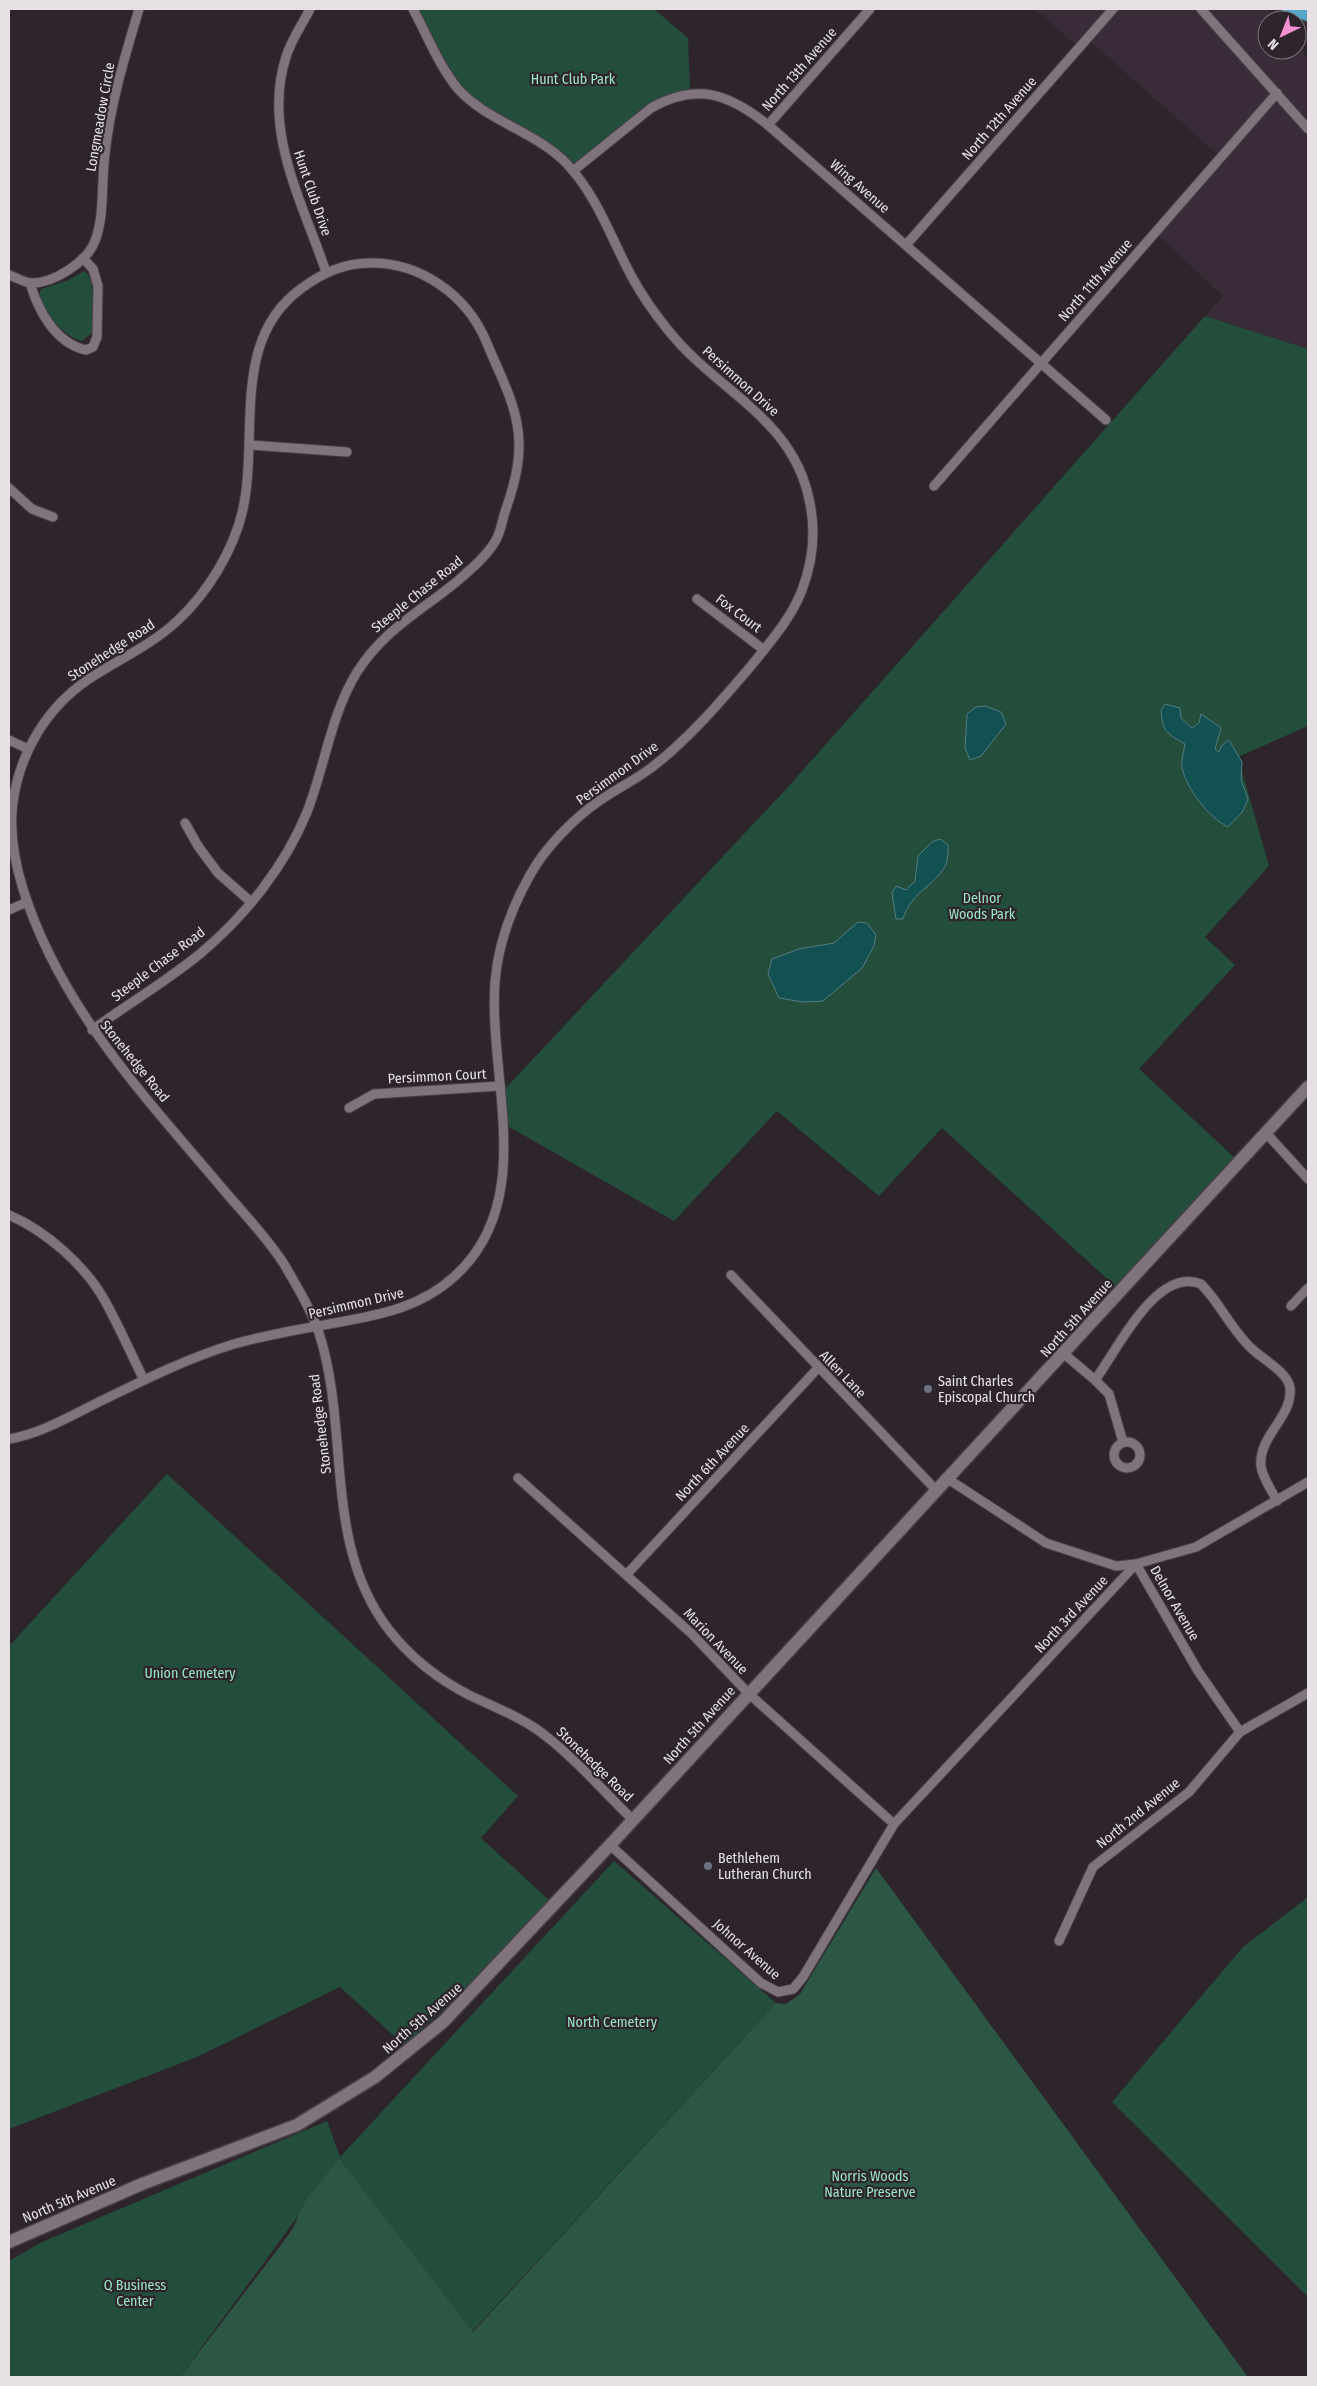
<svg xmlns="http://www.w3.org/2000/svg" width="1317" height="2386" viewBox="0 0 1317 2386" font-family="'Fira Sans Condensed',sans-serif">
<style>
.built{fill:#3a2b38}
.green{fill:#244e3c}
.forest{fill:#2b5744}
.water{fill:#135051;stroke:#537c7e}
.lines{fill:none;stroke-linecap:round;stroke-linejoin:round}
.street-casing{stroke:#484047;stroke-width:11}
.secondary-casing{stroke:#484047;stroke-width:15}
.primary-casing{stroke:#484047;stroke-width:15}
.street{stroke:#7f747e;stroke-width:9}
.secondary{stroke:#7f747e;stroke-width:12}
.primary{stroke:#54a7c7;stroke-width:12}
.worship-dot{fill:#6b7280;stroke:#2d242c;stroke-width:2}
.labels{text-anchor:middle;stroke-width:4.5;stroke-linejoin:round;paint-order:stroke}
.street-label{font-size:14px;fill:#e7e1e6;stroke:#2d242c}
.park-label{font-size:14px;fill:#9ae5c2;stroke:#2d242c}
.poi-label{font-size:14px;fill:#e7e1e6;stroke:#2d242c;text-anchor:start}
</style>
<rect width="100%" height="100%" fill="#2d242c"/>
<!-- built -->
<g class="built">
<path d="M1035,9H1108L1076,45Z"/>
<path d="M1116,9H1196L1273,92L1217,154L1089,40Z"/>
<path d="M1205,9H1267L1277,20H1267V50H1297V44L1308,58V349L1205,316L1223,296L1158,235L1281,93Z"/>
<path d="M1274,9L1308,18V49L1297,36V20H1284Z"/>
</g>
<!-- green -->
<g class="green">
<path d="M415,9H654L688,38L690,89L669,94L574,165L564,160L482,104L461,87Z"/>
<path d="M84,271C98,279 92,318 92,333L82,341C65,337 43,313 39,296L41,289L69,280Z"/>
<path d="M1205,316L1308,349V726L1238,757L1269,866L1205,937L1235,965L1139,1069L1235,1158L1116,1287L942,1128L879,1196L777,1111L674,1221L506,1125L503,1091L788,787Z"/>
<path d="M167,1474L518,1796L481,1838L549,1900L470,1985L404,2045L340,1987L197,2057L9,2129V1646Z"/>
<path d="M614,1861L776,2003L472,2332L339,2158L306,2199L301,2212L180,2377H9V2261L42,2242L327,2121L340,2157Z"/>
<path d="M1308,1897V2297L1112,2102L1243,1947Z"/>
</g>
<!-- forest -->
<path class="forest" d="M876,1868L1248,2377H180L281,2245L293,2228L306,2199L339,2158L473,2332L776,2003L786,2004L800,1994Z"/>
<!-- water -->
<g class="water">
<path d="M1165,704L1180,708L1181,718L1192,728L1199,723L1201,714L1221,728L1215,749L1219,752L1222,745L1229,740L1242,762L1241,780L1248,799L1243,811L1228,827C1209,817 1187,790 1182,768C1181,761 1184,751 1185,744C1166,733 1163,732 1161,710Z"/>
<path d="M985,706L1001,712L1006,724L981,756L970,760L965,748L967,714L976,707Z"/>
<path d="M940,839L948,845C948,850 948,856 947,861C941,883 911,890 903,919H896L892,893L896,886L906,890L915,881L918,856L932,842Z"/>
<path d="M858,922L867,923L876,935L874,946L862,968L823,1001L803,1002L779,998L768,974L772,959L799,949L834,943Z"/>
</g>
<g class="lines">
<defs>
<g id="street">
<path d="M310,9C302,25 291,40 286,57C262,131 303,203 326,272"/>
<path d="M1201,9L1308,129"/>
<path d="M768,125L870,9"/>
<path d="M573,171L651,108C698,82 729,94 768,125L1106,420"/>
<path d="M906,245L1113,9"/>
<path d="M9,275C15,277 24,282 30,283C53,284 87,262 95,241C105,215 101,182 105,154C110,105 125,56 139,9"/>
<path d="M30,283C38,310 55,343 86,350L93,347L97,337L98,286L93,269L83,258"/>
<path d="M250,445L347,452"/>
<path d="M934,486L1277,93"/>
<path d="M9,488L32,509L53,517"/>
<path d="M697,599L764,650"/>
<path d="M9,740L28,749"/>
<path d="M185,823L198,846L218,873L251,902"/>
<path d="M9,910L27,902"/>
<path d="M92,1030C128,1004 167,981 201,953C246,915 285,866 307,812C325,766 331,714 357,672C384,630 418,613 455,583C469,571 487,556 496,540C501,531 502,521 505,512C515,483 523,455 517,424C513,398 496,366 486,341C467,296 421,262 370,263C344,263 322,273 302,288C230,339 259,434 243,509C234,550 207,594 176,622C150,646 117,660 89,679C47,707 20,752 13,802C9,832 14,860 23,889C61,1010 148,1100 228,1195C247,1217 268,1239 284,1264C296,1285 310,1307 318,1330C351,1428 322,1544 389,1630C411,1658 438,1679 469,1695C496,1708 524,1718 547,1737C578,1761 605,1793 633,1820"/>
<path d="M349,1108L374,1094L500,1086"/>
<path d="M1266,1133L1308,1179"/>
<path d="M9,1215C46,1231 85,1265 105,1301C119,1326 131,1354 144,1380"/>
<path d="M731,1275L937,1491"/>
<path d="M1291,1306L1308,1288"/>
<path d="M1063,1353L1095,1380C1117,1351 1156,1266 1201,1284C1220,1303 1231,1329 1251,1348C1262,1359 1288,1372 1290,1388C1293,1417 1258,1436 1261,1466C1262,1477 1272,1491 1277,1501"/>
<path d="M1095,1380L1109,1394L1123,1442"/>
<path d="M9,1439C43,1433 72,1415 103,1400C146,1379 188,1358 234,1344C264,1336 294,1330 324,1325C373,1316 419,1310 456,1275C538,1199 488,1078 495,982C498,945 512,907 530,875C545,848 573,819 599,801C616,789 635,780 651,768C689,739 720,702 751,666C770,642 791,619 802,590C813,561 816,529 809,499C792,417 716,391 668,330C655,314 643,297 633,279C612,241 598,197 567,164C537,132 488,122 458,89C439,66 427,35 413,9"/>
<circle cx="1127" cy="1455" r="13"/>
<path d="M518,1478L692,1634L748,1693L894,1824"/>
<path d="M948,1479L1046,1543L1116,1566L1136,1564L1198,1671L1240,1732"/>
<path d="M627,1574L818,1368"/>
<path d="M610,1845L761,1983L778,1992L793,1989L803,1977L894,1824L1136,1564L1196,1547L1308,1482"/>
<path d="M1059,1941L1093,1867L1189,1792L1240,1732L1308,1693"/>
</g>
<path id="secondary" d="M9,2242L142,2184L297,2125L375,2077L443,2022L610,1845L1308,1087"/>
<path id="primary" d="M1288,9L1308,15"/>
</defs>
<!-- street casing -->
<use href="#street" class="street-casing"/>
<!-- secondary casing -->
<use href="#secondary" class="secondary-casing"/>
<!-- primary casing -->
<use href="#primary" class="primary-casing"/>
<!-- street -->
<use href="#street" class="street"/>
<!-- secondary -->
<use href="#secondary" class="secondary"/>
<!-- primary -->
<use href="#primary" class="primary"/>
</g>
<!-- markers -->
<g class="worship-dot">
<circle cx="928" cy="1389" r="5"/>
<circle cx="708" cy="1866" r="5"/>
</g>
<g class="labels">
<!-- street labels -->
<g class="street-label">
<text transform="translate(799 69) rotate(-49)" y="5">North 13th Avenue</text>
<text transform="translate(100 117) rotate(-80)" y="5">Longmeadow Circle</text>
<text transform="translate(999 118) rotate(-49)" y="5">North 12th Avenue</text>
<text transform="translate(860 186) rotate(41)" y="5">Wing Avenue</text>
<text transform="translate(313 193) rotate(71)" y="5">Hunt Club Drive</text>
<text transform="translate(1095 280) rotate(-49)" y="5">North 11th Avenue</text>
<text transform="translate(741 381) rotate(42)" y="5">Persimmon Drive</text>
<text transform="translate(417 594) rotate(-39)" y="5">Steeple Chase Road</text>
<text transform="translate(739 613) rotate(37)" y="5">Fox Court</text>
<text transform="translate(111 650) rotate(-33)" y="5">Stonehedge Road</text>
<text transform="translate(617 773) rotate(-36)" y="5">Persimmon Drive</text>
<text transform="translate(158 964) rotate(-37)" y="5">Steeple Chase Road</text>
<text transform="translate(135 1061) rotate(51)" y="5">Stonehedge Road</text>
<text transform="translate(437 1076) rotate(-3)" y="5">Persimmon Court</text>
<text transform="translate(356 1303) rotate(-13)" y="5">Persimmon Drive</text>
<text transform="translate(1076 1318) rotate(-48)" y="5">North 5th Avenue</text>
<text transform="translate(843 1374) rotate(46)" y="5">Allen Lane</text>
<text transform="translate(320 1424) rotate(-97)" y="5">Stonehedge Road</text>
<text transform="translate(712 1462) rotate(-47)" y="5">North 6th Avenue</text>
<text transform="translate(1175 1603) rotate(60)" y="5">Delnor Avenue</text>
<text transform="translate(1071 1614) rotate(-47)" y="5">North 3rd Avenue</text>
<text transform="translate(716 1641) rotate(46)" y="5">Marion Avenue</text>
<text transform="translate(699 1725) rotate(-48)" y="5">North 5th Avenue</text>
<text transform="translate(595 1764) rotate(44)" y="5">Stonehedge Road</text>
<text transform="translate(1138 1813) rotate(-39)" y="5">North 2nd Avenue</text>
<text transform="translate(747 1949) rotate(41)" y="5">Johnor Avenue</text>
<text transform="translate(422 2018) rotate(-41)" y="5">North 5th Avenue</text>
<text transform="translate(69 2199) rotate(-23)" y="5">North 5th Avenue</text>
</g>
<!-- park labels -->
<g class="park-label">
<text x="573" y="84">Hunt Club Park</text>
<text x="982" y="903">Delnor<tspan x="982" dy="16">Woods Park</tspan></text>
<text x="190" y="1678">Union Cemetery</text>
<text x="612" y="2027">North Cemetery</text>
<text x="870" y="2181">Norris Woods<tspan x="870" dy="16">Nature Preserve</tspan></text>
<text x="135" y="2290">Q Business<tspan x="135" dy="16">Center</tspan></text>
</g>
<!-- poi labels -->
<g class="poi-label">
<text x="938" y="1386">Saint Charles<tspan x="938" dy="16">Episcopal Church</tspan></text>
<text x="718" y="1863">Bethlehem<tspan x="718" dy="16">Lutheran Church</tspan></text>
</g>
</g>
<!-- border -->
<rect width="1317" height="2386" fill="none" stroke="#e7e1e6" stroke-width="20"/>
<!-- north arrow -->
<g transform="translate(1282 35) rotate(223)"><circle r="24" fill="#2d242c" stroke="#777076"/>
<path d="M0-4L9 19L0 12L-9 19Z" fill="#f491d3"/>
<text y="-8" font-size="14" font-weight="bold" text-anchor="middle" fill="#e7e1e6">N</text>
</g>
</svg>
